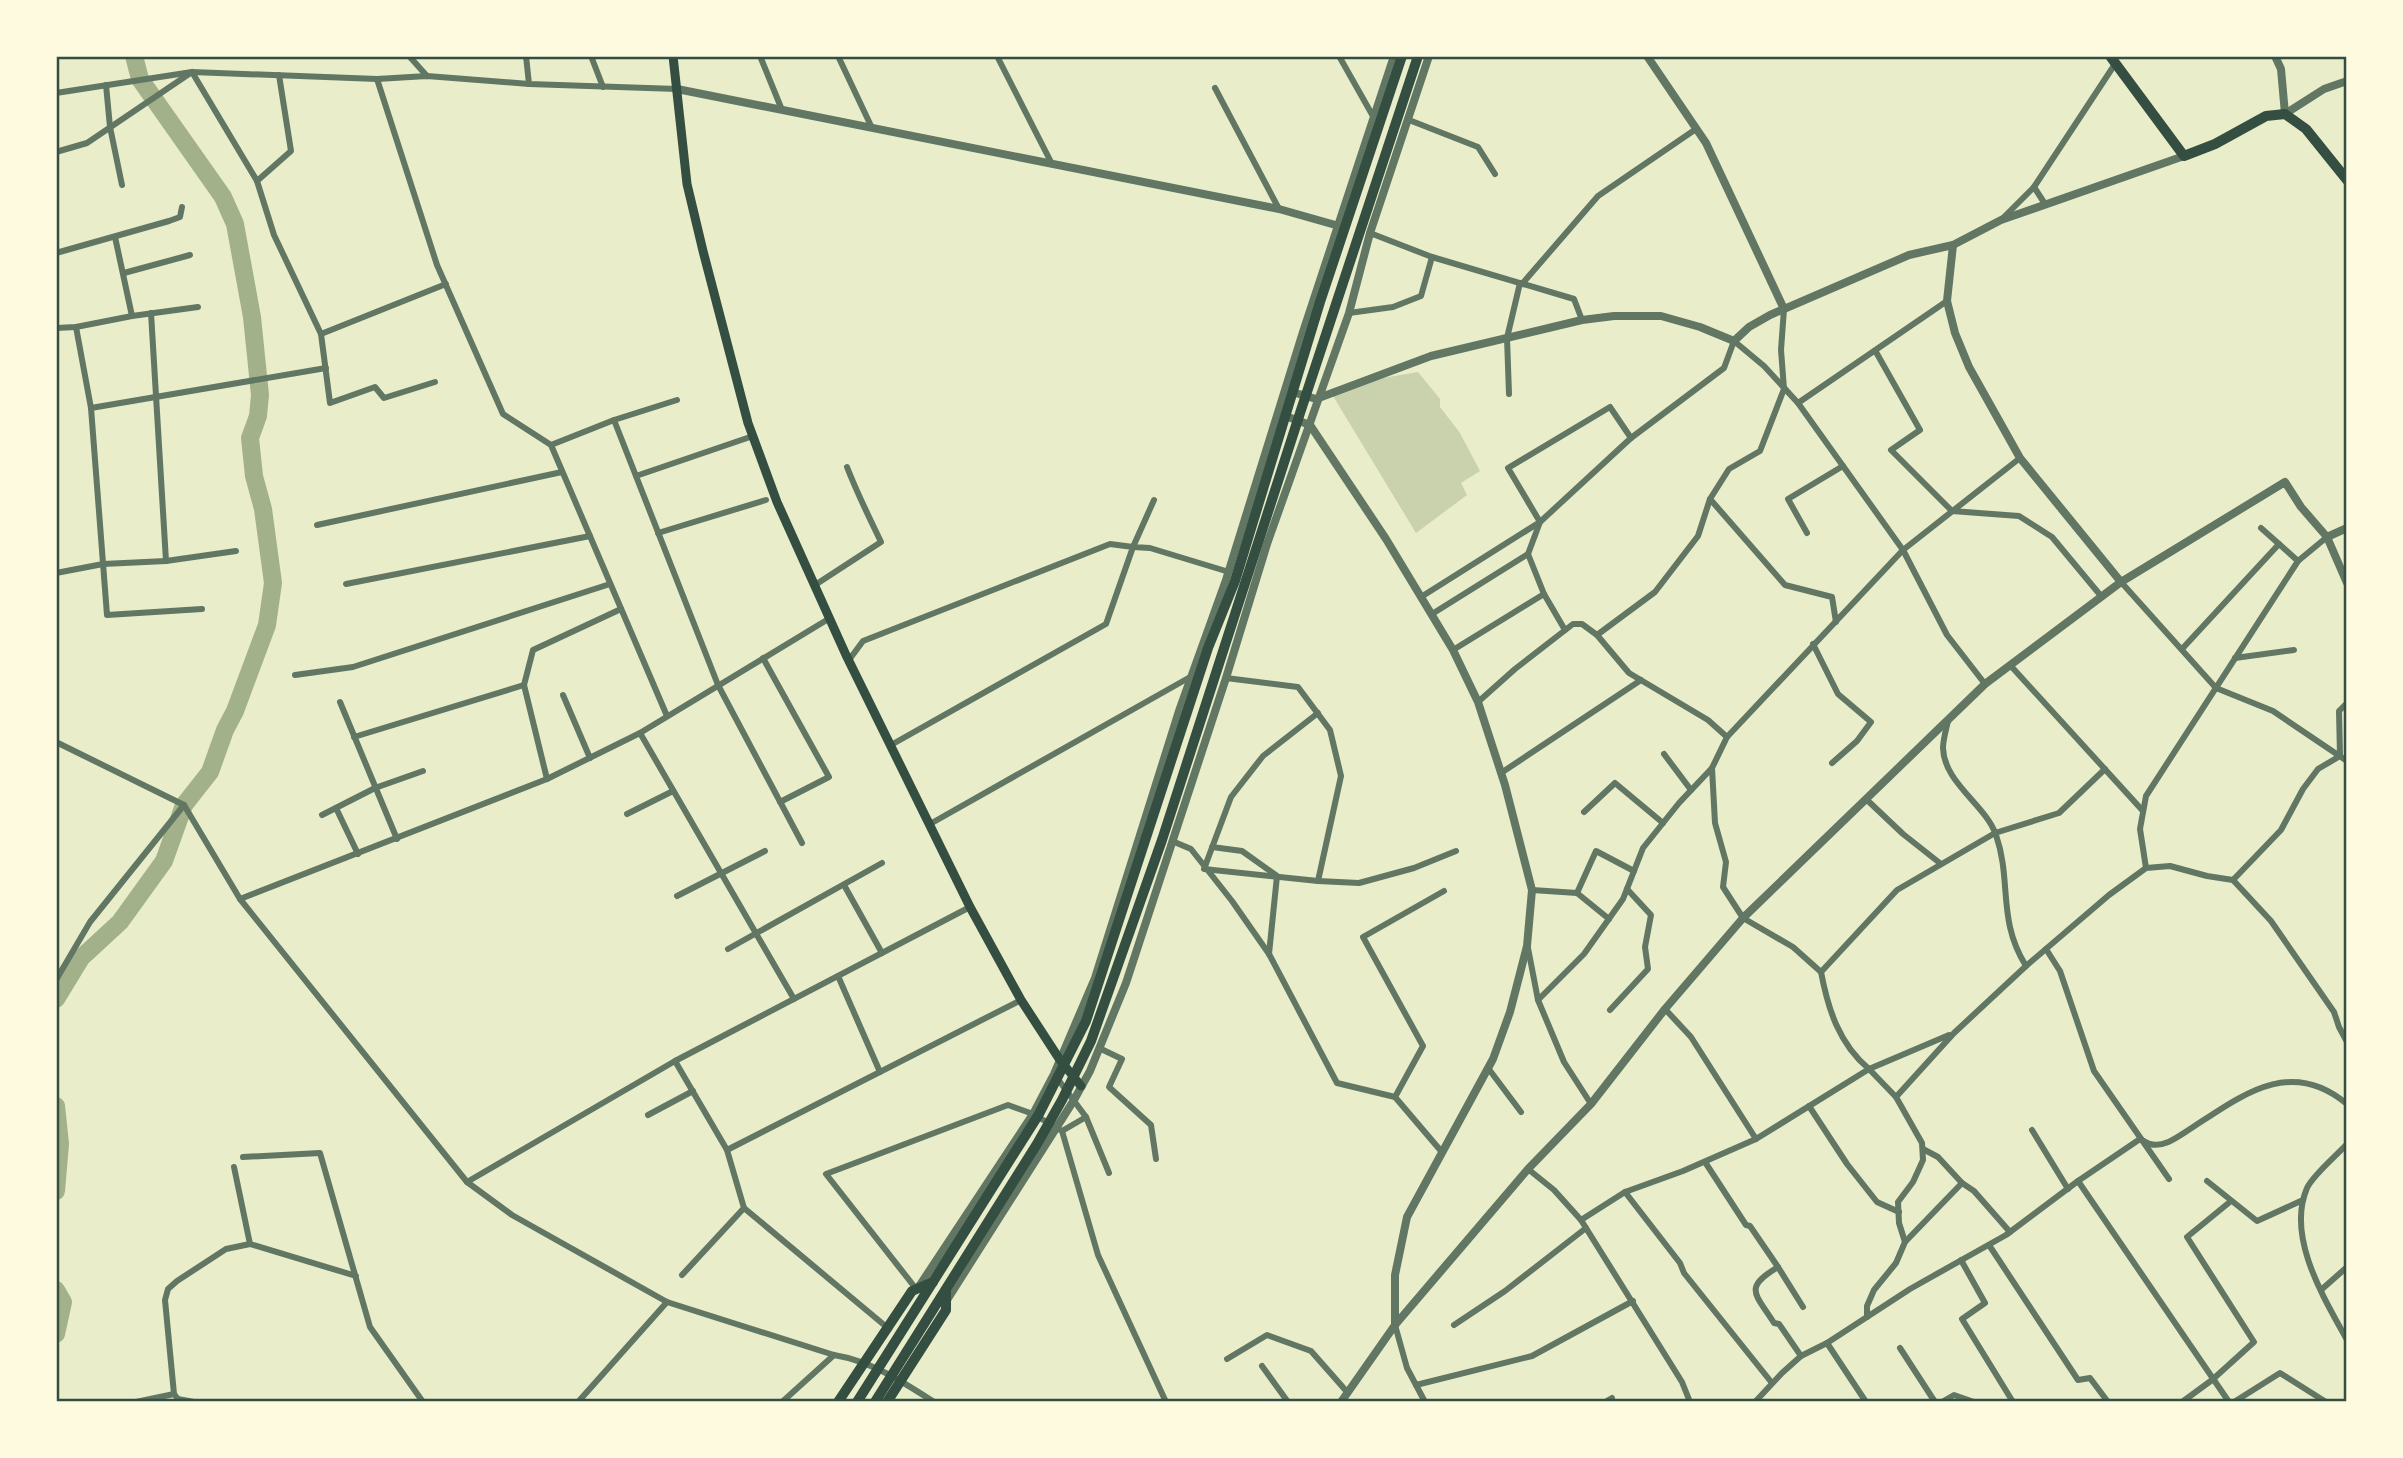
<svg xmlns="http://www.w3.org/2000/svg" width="2403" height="1458" viewBox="0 0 2403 1458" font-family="Roboto,sans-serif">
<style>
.green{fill:#cad2ad}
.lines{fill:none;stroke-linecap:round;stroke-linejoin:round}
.river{stroke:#a3b18a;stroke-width:18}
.minor{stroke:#617663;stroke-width:6}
.tertiary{stroke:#617663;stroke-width:8}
.secondary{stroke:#344e41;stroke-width:9}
.trunk{stroke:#344e41;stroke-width:10}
.neatline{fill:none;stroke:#344e41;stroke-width:2.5}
</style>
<rect width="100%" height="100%" fill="#e9edc9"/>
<!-- green -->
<path class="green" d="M1418,372L1440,399V407L1460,433L1480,471L1461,483L1467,495L1416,533L1333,396L1383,378Z"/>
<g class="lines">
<!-- river -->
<g class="river">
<path d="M56,999L81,958L120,922L164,861L184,805L210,772L225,730L235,711L267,625L273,583L263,509L254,476L250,438L258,416L260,395L252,317L235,224L223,197L140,79L134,56"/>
<path d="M56,1106L60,1144L56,1191"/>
<path d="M56,1290L63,1302L56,1334"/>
</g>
<!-- minor -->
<g class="minor">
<path d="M409,56L427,76"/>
<path d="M526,56L529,84"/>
<path d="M591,56L603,87"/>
<path d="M760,56L782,110"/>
<path d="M838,56L872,128"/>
<path d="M997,56L1052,164"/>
<path d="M1339,56L1374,118"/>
<path d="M192,72L257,181"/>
<path d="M279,75L291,151L257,181L274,235L321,334L446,284"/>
<path d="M377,79L437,265L503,414L551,445L667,716"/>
<path d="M106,85L110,127L122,185"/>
<path d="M1215,88L1279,209"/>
<path d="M56,93L192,72L377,79L427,76L529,84L677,89"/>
<path d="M1409,120L1478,147L1495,174"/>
<path d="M56,152L87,143L189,74"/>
<path d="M2034,187L2045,204"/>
<path d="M2003,218L2034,187L2115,64"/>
<path d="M1370,233L1432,257L1574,299L1582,320"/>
<path d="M115,237L132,316"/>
<path d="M56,253L169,221L180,217L182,207"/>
<path d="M124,273L190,255"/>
<path d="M1522,284L1598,196L1696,129"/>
<path d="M151,313L166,561"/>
<path d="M1349,313L1393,307L1421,296L1432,257"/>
<path d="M76,327L91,408L107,615L202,609"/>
<path d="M56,328L76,327L132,316L198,307"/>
<path d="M321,334L330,403L375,387L384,398L435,382"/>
<path d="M1876,352L1920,430L1891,450L1952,511L2019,516L2052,537L2101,596"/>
<path d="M1509,394L1507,338L1520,283"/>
<path d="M1798,403L1947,301"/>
<path d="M91,408L326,368"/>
<path d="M614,420L718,685L802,843"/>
<path d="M551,445L614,420L677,400"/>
<path d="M636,476L753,436"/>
<path d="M1710,499L1785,585L1832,597L1836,622"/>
<path d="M1154,500L1133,547L1150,548L1229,572"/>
<path d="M317,525L562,472"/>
<path d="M2261,528L2298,561"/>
<path d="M658,533L766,500"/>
<path d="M1807,533L1788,499L1843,466"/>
<path d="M56,573L103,564L166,561L236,551"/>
<path d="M2121,582L2216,688L2273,711L2347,761"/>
<path d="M346,584L590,536"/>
<path d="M815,585L881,542C869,517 857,493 847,467"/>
<path d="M1421,597L1540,522L1508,468L1610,407L1631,438"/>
<path d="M1432,614L1528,554"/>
<path d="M1565,630L1544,594L1528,554L1540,522L1631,438L1724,368L1734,341L1764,366L1798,403L1903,550L1947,635L1985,684"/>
<path d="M1597,635L1655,592L1698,536L1710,499L1729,469L1760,451L1784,389L1781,350L1784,309"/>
<path d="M1813,644L1838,694L1871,722L1857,741L1832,763"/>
<path d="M2182,649L2279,544"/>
<path d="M1453,650L1544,594"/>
<path d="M763,658L829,777L780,802"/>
<path d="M2235,658L2294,650"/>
<path d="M849,660L863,641L1110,544L1133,547L1106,624L891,745"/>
<path d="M2010,665L2143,811"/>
<path d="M295,675L353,667L610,584"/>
<path d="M1226,678L1298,687L1330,730L1341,776L1318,881"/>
<path d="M563,695L590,758"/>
<path d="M340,702L397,839"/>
<path d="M1478,702L1515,669L1573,624H1582L1597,635L1629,673L1708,720L1727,737"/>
<path d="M1318,713L1263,756L1231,797L1204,869L1318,881L1359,883L1414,868L1456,851"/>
<path d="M1948,721C1946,730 1943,740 1943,748C1944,783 1985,804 1996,835C2012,881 1997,920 2026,966"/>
<path d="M640,733L794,999"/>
<path d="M354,737L524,685"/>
<path d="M56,742L184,805"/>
<path d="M1664,754L1691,790"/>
<path d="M2340,756L2339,711L2347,703"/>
<path d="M1712,768L1715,823L1726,862L1723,887L1743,918L1793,947L1821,972"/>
<path d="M1501,773L1641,680"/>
<path d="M547,779L524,685L533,650L621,609"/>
<path d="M1866,799L1903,834L1941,864"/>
<path d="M184,805L240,899L467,1182L512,1215L667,1302L834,1355C871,1361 903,1382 934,1402"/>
<path d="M336,808L358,854"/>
<path d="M1584,812L1615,783L1663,823"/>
<path d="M627,814L673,791"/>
<path d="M322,815L375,788L423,771"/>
<path d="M930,824L1192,676"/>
<path d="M1172,841L1191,849L1232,901L1269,954L1337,1083L1395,1097"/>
<path d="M1212,847L1242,851L1277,876L1269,954"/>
<path d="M2146,868L2140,829L2146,796L2298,561L2327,537"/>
<path d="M2233,880L2271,921L2334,1012L2339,1027L2347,1042"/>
<path d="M844,885L882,953"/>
<path d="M1532,890L1577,893L1609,919"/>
<path d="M1577,893L1596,851L1634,871"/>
<path d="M677,896L765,851"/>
<path d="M240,899L547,779L640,733L830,618"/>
<path d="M1528,948L1538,1000L1564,1062L1591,1104"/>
<path d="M728,949L882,863"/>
<path d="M2046,949L2060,971L2094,1071L2169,1179"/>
<path d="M838,976L880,1072"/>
<path d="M56,980L90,922L184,805"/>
<path d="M1538,1000L1584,954L1623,899L1643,848L1679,803L1712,768L1727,737L1903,550L2020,458"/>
<path d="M1665,1009L1691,1037L1756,1139"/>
<path d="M1610,1010L1648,969L1645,947L1651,915L1627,889"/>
<path d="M1949,1035L1869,1069C1839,1044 1828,1009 1821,972L1897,890L1995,833L2059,813L2105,769"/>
<path d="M1099,1048L1122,1059L1109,1087L1151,1125L1156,1159"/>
<path d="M675,1061L727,1150L744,1208L889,1329"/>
<path d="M1488,1068L1521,1112"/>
<path d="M1057,1078L1086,1117"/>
<path d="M1896,1097L1954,1033L2026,966L2109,895L2146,868L2170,866L2207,876L2233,880L2281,830L2303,789L2318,769L2340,756"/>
<path d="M1809,1106L1847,1164L1877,1202L1899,1212"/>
<path d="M648,1115L693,1091"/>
<path d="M2032,1130L2068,1189"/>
<path d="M1062,1131L1086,1117L1109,1173"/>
<path d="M2347,1144C2336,1156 2313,1175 2307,1188C2286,1237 2324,1298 2347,1340"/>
<path d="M1923,1149L1938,1157L1962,1183L1974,1191L2010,1232"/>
<path d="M727,1150L1021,1000"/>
<path d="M1441,1151L1395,1097L1423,1046L1363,937L1444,891"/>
<path d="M243,1157L320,1153L370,1327L423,1402"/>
<path d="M1705,1162L1746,1225L1750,1226L1778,1267C1743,1288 1755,1293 1774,1323L1779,1324L1801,1356"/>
<path d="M234,1167L250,1244"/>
<path d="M1528,1169L1554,1190L1581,1220L1682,1382L1690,1402"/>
<path d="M2078,1181L2229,1402"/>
<path d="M2207,1181L2257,1221L2303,1200"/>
<path d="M467,1182L675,1061L970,907"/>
<path d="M1625,1192L1680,1263L1684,1273L1772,1383"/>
<path d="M1581,1220L1625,1192L1683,1171L1756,1139L1869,1069L1896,1097L1922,1143L1923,1160L1913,1182L1898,1202L1899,1223L1905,1242L1896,1263L1874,1290L1867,1306V1317"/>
<path d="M1905,1242L1962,1183"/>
<path d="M1989,1245L2078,1380L2090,1378L2108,1402"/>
<path d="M1961,1260L1985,1303L1962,1319L2013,1402"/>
<path d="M1778,1267L1803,1307"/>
<path d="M682,1275L744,1208"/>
<path d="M917,1290L826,1174L1008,1105L1033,1114L1062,1131L1098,1255L1166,1402"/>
<path d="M2321,1290L2347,1267"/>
<path d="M1395,1325L1407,1368L1425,1402"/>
<path d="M1454,1325L1505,1291L1586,1228"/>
<path d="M1827,1343L1866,1402"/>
<path d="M1900,1348L1935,1402"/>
<path d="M1227,1359L1267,1335L1311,1351L1348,1393"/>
<path d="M1262,1366L1288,1402"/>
<path d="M1416,1385L1532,1356L1633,1301"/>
<path d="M174,1394L165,1300L168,1289L177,1281L226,1249L250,1244L356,1276"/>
<path d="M136,1402L174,1394L178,1399L194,1402"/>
<path d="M578,1402L667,1302"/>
<path d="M782,1402L834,1355"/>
<path d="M1605,1402L1612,1398"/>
<path d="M1755,1402L1782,1373L1801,1356L1827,1343L1910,1289L2006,1235L2078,1181L2140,1139C2144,1141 2147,1143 2150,1144C2164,1148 2179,1136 2190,1129C2241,1096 2290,1056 2347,1104"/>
<path d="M1942,1402L1954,1395L1974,1402"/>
<path d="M2182,1402L2212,1380L2254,1342L2187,1237L2231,1201"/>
<path d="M2234,1402L2280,1373L2326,1402"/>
</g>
<!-- tertiary -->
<g class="tertiary">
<path d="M1647,56L1706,143L1784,309"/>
<path d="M2275,56L2281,69L2285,114L2324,89L2347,81"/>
<path d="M677,89L1279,209L1339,226"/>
<path d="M1953,245L1947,301L1955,333L1969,367L2020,458L2121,582"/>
<path d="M1289,391L1316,399L1431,356L1582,320L1614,316H1661L1700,327L1734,341L1749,327L1770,315L1909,255L1953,245L2001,220L2184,156"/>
<path d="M1280,414L1310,425L1386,539L1453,650L1478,702L1505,785L1532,890L1527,946L1510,1012L1493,1059L1407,1217L1395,1275V1325"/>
<path d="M2327,537L2347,528"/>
<path d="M918,1288L1033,1114L1054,1074L1095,978L1180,708L1226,580L1303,332L1394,56"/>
<path d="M945,1303L1074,1100L1090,1071L1126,983L1226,678L1267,544L1349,313L1370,233L1429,56"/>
<path d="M1341,1402L1395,1325L1528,1169L1591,1104L1665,1009L1743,918L1985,684L2121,582L2285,482L2301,507L2327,537L2347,583"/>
</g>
<!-- secondary -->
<path class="secondary" d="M673,56L687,184L703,251L748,423L777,502L846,655L970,907L1021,1000L1060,1060L1081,1086"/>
<!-- trunk -->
<g class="trunk">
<path d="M2110,56L2184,156L2215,144L2266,116L2285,114L2306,129L2347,180"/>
<path d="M838,1402L912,1291L933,1282"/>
<path d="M857,1402L1039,1114L1086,1021L1208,648L1235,581L1320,302L1402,56"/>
<path d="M875,1402L1037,1144L1062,1100L1091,1041L1162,840L1301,410L1418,56"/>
<path d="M887,1402L946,1310V1291"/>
</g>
</g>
<!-- border -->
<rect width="2403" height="1458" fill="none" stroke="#fefae0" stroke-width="116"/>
<rect x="58" y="58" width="2287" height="1342" class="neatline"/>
</svg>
